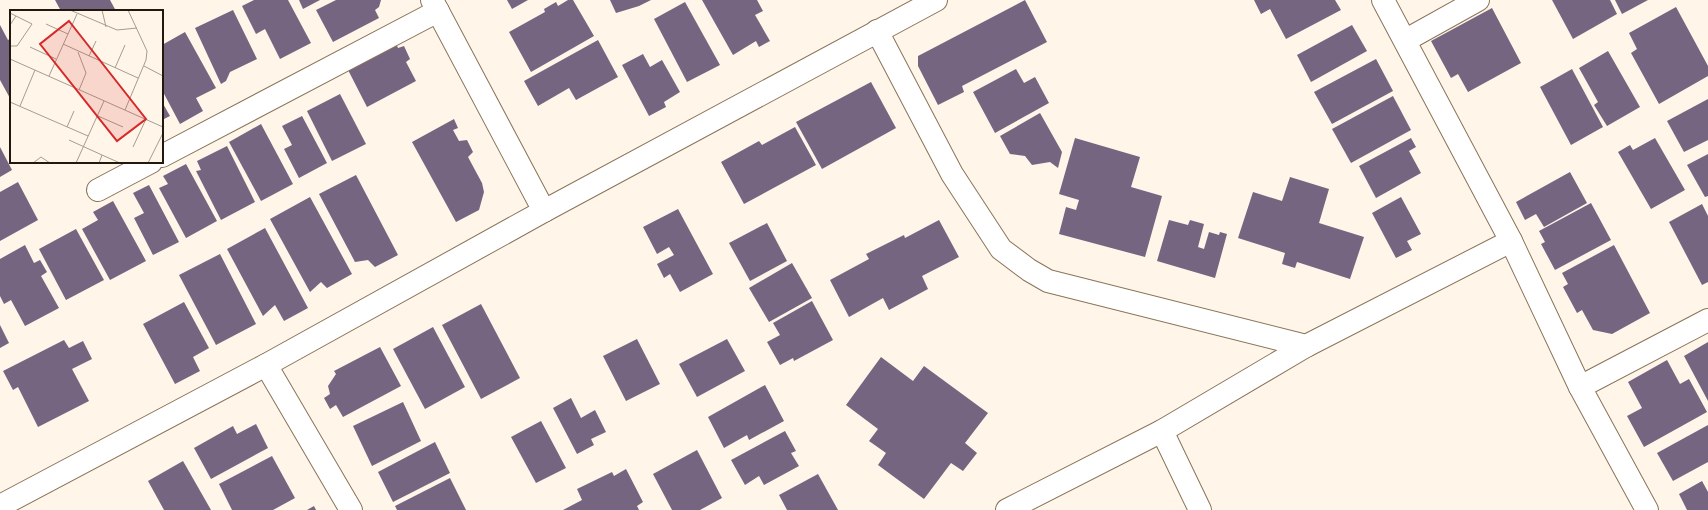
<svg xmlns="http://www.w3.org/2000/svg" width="1708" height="510" viewBox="0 0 1708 510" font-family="'Roboto Serif',serif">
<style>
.building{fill:#766580}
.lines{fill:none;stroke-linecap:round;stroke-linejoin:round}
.street-casing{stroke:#8a7459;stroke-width:24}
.secondary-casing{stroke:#8a7459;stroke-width:24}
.street{stroke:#fff;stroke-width:22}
.secondary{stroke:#fff;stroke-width:22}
.inset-road{fill:none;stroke:#a69d91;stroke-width:1}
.view{fill:#d62828;fill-opacity:0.15;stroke:#d62828;stroke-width:2}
.inset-edge{fill:none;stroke:#21180e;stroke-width:2}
</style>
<rect width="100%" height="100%" fill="#fff5e9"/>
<!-- building -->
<g class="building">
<path d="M55,0H110L116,11H61Z"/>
<path d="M254,0H288L311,43L280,59L265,29L256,34L242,6Z"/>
<path d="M299,0H320L303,9Z"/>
<path d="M336,0H381L379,7L375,10L379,18L333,42L316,10Z"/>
<path d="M507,0H528L512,9Z"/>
<path d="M568,0H573L594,36L531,72L509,32L545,12L544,9L556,2L558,6Z"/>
<path d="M610,0H651L639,6L616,13Z"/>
<path d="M702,0H757L763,11L755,15L770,41L759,47L756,41L733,55Z"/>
<path d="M1025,0L1047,42L962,86L964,92L938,105L918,66V56Z"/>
<path d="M1254,0H1335L1341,10L1286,39L1270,9L1261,14Z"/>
<path d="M1552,0H1610L1617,14L1573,39Z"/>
<path d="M1615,0H1648L1622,14Z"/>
<path d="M685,2L720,65L687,82L654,19Z"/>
<path d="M1676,7L1708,66V76L1659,104L1631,53L1637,49L1629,33Z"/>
<path d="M1492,8L1521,63L1468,92L1458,74L1451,78L1431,41Z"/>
<path d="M233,10L257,59L230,72L226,81L221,84L195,28Z"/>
<path d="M0,25L8,40L11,38V100L0,80Z"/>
<path d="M1352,25L1367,51L1311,82L1297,55Z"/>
<path d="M185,32L216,88L196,98L203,111L180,124L162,90V45Z"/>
<path d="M598,40L618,77L576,100L569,88L538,106L524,81Z"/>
<path d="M395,41L398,48L404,46L410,59L406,62L416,81L367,107L346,66Z"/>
<path d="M1608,51L1640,107L1607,126L1594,105L1598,102L1579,68Z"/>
<path d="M643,54L650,67L662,60L680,92L664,102L666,107L649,116L622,65Z"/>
<path d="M1376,59L1393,91L1332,124L1314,92Z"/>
<path d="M1016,69L1024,83L1035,77L1049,103L995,133L973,92Z"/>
<path d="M1572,69L1603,127L1571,145L1540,87Z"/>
<path d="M871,82L896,128L822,169L796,122Z"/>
<path d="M340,94L366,144L332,161L307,111Z"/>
<path d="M1393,96L1411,130L1351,163L1332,129Z"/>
<path d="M1708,99V140L1684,152L1667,121Z"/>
<path d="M162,102L170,116L162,120Z"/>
<path d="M1040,113L1062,152L1058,168L1050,162L1032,165L1025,156L1010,154L1000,136Z"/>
<path d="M302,116L327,163L299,178L284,149L292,145L282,126Z"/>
<path d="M454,119L458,128L453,130L459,141L467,140L473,152L468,157L482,183L484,192L479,210L456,222L412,142Z"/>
<path d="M261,124L293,184L261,201L229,142Z"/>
<path d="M795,127L816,165L744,204L721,162L759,141L762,145Z"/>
<path d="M1075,138L1140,157L1131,187L1162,196L1145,257L1059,234L1066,207L1076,210L1079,200L1059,194Z"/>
<path d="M1411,138L1416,147L1409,151L1421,173L1376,198L1359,166Z"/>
<path d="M1655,138L1685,190L1651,209L1618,152L1630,145L1633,150Z"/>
<path d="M227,146L255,202L221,220L196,171L201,170L197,161Z"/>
<path d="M0,147L12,170L0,177Z"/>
<path d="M1708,154V196L1705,197L1687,165Z"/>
<path d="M186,164L217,221L186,238L159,188L168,184L163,176Z"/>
<path d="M1570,172L1587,203L1544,227L1536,214L1525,220L1516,202Z"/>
<path d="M356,175L398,255L375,267L368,260L355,262L319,194Z"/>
<path d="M1290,177L1329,189L1319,223L1364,237L1350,279L1297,262L1295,268L1282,264L1285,253L1238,238L1253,192L1282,201Z"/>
<path d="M18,182L38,220L0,241V192Z"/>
<path d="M149,185L179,242L153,255L134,218L144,213L133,193Z"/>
<path d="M310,197L352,274L327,288L321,282L310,292L270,219Z"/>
<path d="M1401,197L1421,234L1407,241L1412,250L1396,258L1372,213Z"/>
<path d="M113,201L146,261L110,280L82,229L98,220L93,212Z"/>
<path d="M1591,203L1611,240L1555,270L1541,244L1545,242L1539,231Z"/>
<path d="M1702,204L1708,216V282L1702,285L1669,222Z"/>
<path d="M678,209L713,274L680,292L670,274L664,278L657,264L674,255L669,247L657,254L643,227Z"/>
<path d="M939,220L959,257L922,276L928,289L889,310L883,298L849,317L830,280L869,259L866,254L904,235L905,238Z"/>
<path d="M1169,220L1188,225L1190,220L1204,224L1198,247L1204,249L1209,232L1219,235L1220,232L1227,234L1215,278L1157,261Z"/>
<path d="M767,223L787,261L750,281L729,243Z"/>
<path d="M265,228L308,308L284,321L275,305L263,316L227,249Z"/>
<path d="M76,229L104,280L66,300L39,249Z"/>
<path d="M25,245L34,263L40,260L47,272L41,276L59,308L25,326L11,300L4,304L0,296V259Z"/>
<path d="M1614,245L1650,313L1612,334L1593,330L1582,310L1577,313L1563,287L1568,284L1562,273Z"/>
<path d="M220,254L256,324L216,345L179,275Z"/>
<path d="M792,263L812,298L769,322L749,288Z"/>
<path d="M812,301L833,340L794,361L793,358L780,365L767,342L780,335L773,323Z"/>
<path d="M184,302L209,348L193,357L200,371L175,384L143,324Z"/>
<path d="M481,304L520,378L481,399L442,325Z"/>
<path d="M0,325L9,343L0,348Z"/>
<path d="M433,327L465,387L425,409L393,349Z"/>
<path d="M637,339L660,384L626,401L603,356Z"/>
<path d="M727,339L745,371L697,397L679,364Z"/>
<path d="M64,340L69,348L83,341L92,359L72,369L89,401L38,427L18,387L13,390L3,371Z"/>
<path d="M1708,342V401L1684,356Z"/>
<path d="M380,347L401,386L343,417L336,405L330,409L324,398L330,394L328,386L336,374L334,371Z"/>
<path d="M881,357L913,381L924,366L988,413L965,443L977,453L963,471L951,463L924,499L878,465L886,453L869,441L878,429L846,405Z"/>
<path d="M1667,360L1680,384L1689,379L1707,412L1644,447L1627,416L1642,408L1628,382Z"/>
<path d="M765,385L784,421L749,440L747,435L724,448L708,417Z"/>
<path d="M571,398L581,418L595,410L606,432L591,439L594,445L577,454L553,408Z"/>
<path d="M403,402L421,441L372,466L353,426Z"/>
<path d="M541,421L566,468L536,483L511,437Z"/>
<path d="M256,424L268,448L211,479L194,448L233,426L237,434Z"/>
<path d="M1708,425V462L1673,481L1657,453Z"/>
<path d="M785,431L796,451L791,453L799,466L764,485L759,476L745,485L731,460Z"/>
<path d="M435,442L450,473L393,502L378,472Z"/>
<path d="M697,450L722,498L700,510H672L653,474Z"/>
<path d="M272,456L295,498L273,510H232L219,484Z"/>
<path d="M183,461L211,510H164L148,481Z"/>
<path d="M626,469L643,502L637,506L639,510H563L582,500L577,489L612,472L614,476Z"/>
<path d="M818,474L838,510H787L779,495Z"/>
<path d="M450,478L466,510H397L395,506Z"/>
<path d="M1702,481L1708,492V510H1687L1679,494Z"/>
<path d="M314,506L316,510H307Z"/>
</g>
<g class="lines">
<defs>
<g id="street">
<path d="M432,0L544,211"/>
<path d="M1383,0L1511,241L1580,387L1647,510"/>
<path d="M877,31L952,174L1001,249L1029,270L1048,281L1306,346"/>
<path d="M1406,40L1478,0"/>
<path d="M162,156L438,11"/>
<path d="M98,190L151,162"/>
<path d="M266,365L351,510"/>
<path d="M1580,387L1708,320"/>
<path d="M1162,431L1200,510"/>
<path d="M1007,510L1162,431L1306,346L1511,241"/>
</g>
<path id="secondary" d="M0,506L266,365L544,211L936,0"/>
</defs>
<!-- street casing -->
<use href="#street" class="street-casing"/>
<!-- secondary casing -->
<use href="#secondary" class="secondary-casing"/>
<!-- street -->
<use href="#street" class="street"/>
<!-- secondary -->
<use href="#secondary" class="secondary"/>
</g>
<!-- overview -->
<g transform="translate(10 10)">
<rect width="153" height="153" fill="#fff5e9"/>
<path class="inset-road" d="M60,0L107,20L127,18M92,0L96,17M0,3L6,6L0,15M36,14L58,24M53,34L128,68M0,36H7L22,14L6,6M20,37L46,49M68,42L76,63L69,80M79,46L86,31M0,49L153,117M134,56L153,66M105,58L115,35M39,66L67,4M0,92L78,126M10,96L25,60M115,100L136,50L137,41L118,0M88,106L113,117M57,117L64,101M59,130L92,145L89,153M123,137L136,109M92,145L110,153M23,153L31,147L40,153M66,153L94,91M138,153L153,123"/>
<path class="view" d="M59,11L136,109L107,131L30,34Z"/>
<rect width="153" height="153" class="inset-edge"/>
</g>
</svg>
